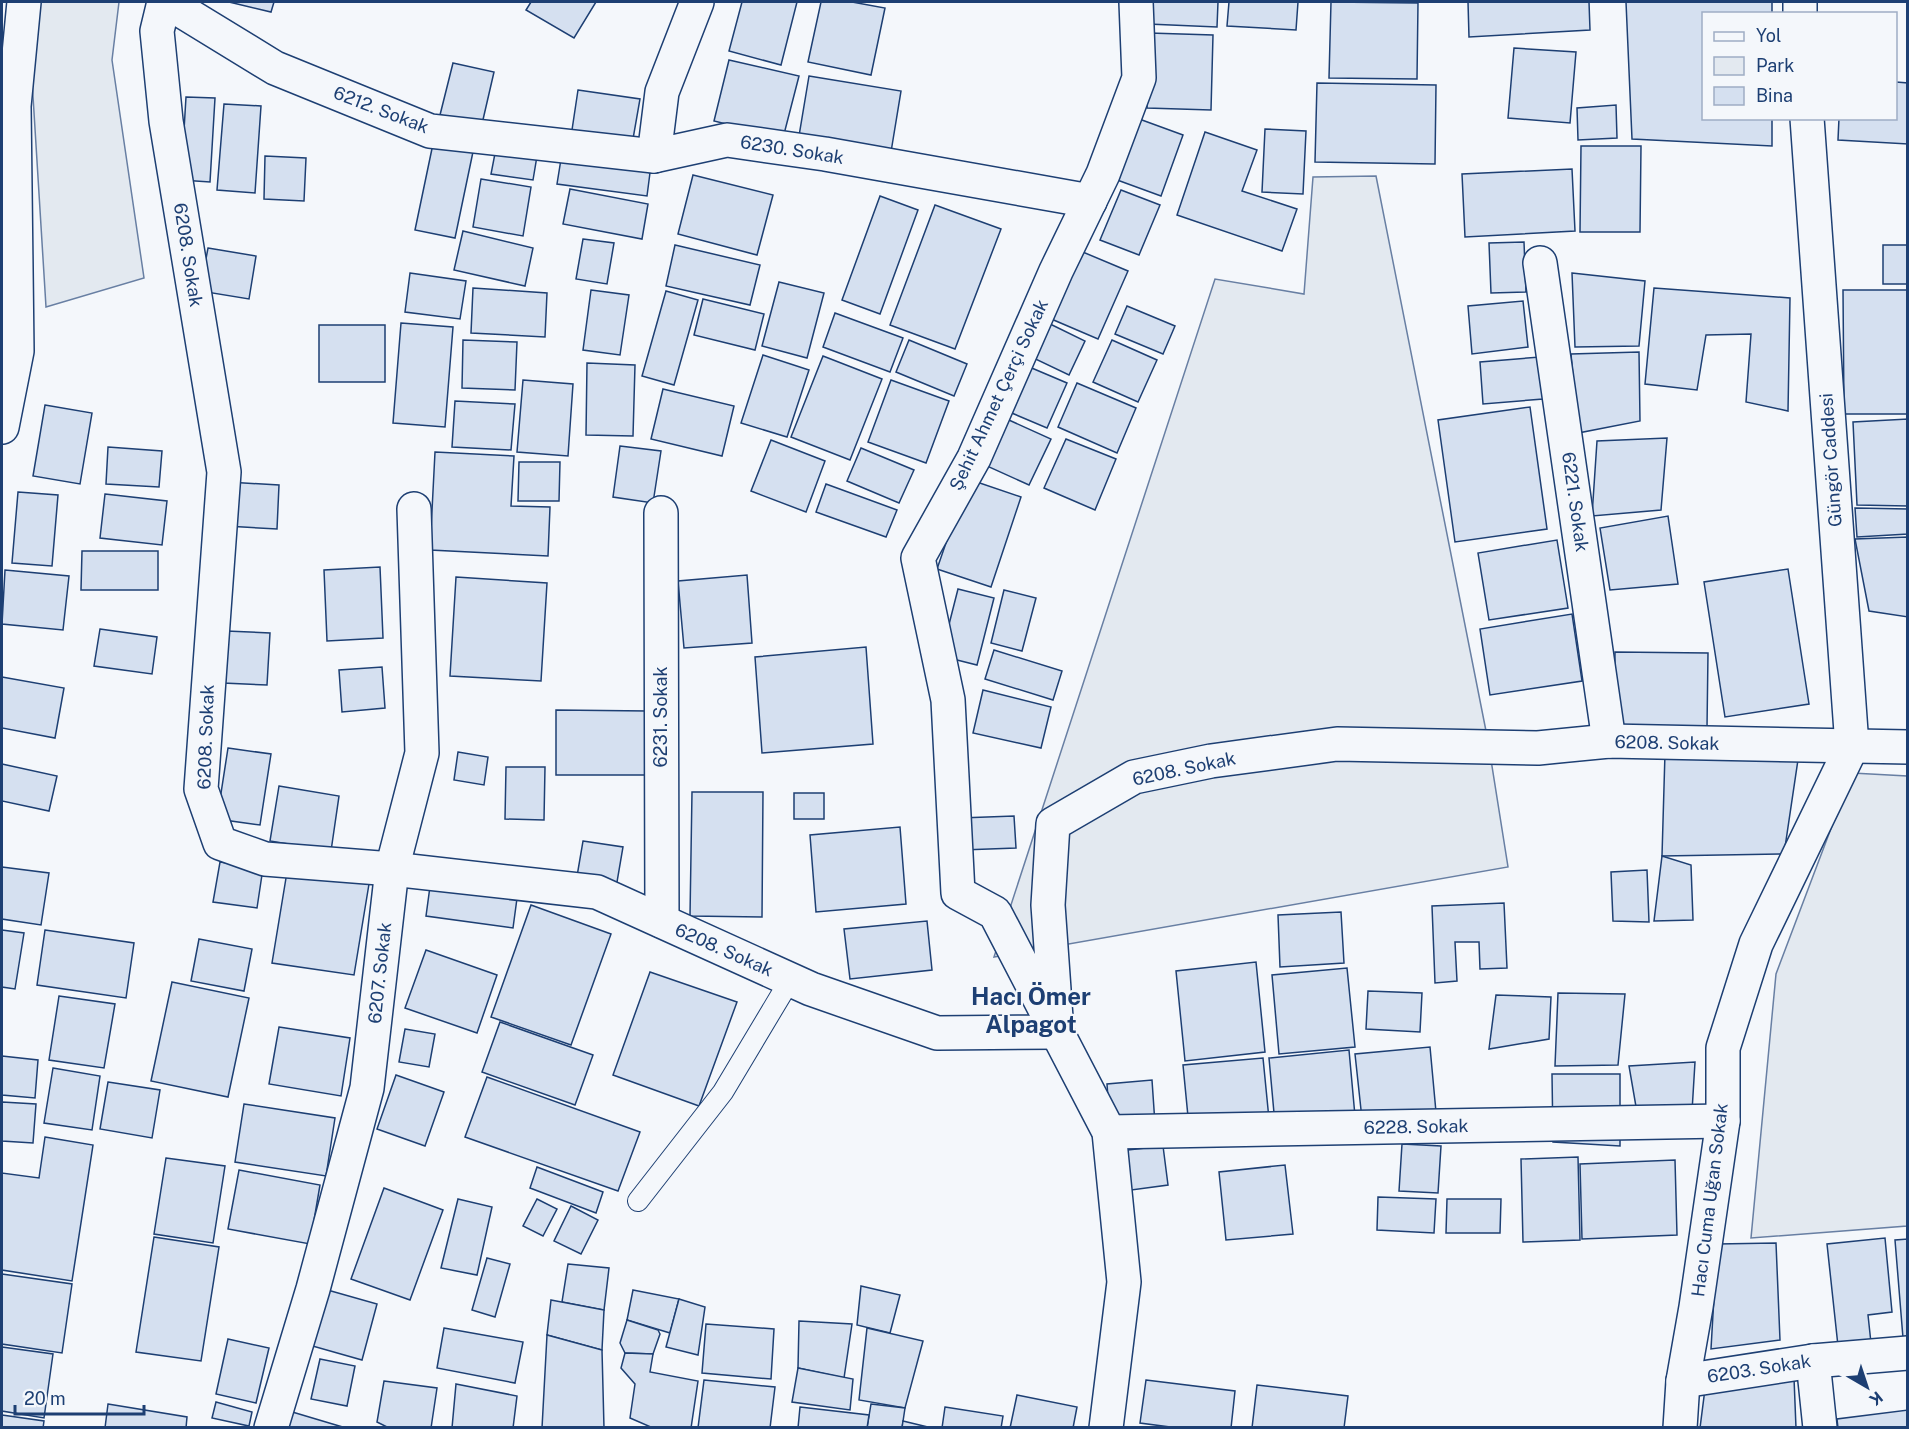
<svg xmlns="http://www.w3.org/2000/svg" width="1909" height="1429" viewBox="0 0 1909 1429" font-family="'Public Sans',sans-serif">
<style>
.green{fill:#e3e9f0;stroke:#687fa3;stroke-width:1.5}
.building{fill:#d5e0f0;stroke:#1d3f73;stroke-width:1.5}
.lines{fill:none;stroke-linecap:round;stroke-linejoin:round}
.service-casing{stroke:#1d3f73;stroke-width:22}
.minor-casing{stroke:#1d3f73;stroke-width:36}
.service{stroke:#f4f7fb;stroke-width:20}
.minor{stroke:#f4f7fb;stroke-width:33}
.labels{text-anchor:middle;stroke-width:4.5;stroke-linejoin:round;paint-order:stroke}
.street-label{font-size:18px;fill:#1d3f73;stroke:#f4f7fb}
.district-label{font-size:24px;font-weight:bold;fill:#1d3f73;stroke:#f4f7fb}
</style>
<rect width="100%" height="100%" fill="#f4f7fb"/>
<!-- green -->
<g class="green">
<path d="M37,2H119L112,60L144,278L46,307L32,80Z"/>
<path d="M1376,176L1488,741L1508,867L994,957L1215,279L1304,294L1313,177Z"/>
<path d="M1852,773L1907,776V1226L1751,1238L1776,974Z"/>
</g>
<!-- building -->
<g class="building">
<path d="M229,2H274L271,12Z"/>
<path d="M531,2H596L574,38L526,10Z"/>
<path d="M742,2H797L781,65L729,51Z"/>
<path d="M821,2H852L885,8L871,75L808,62Z"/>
<path d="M1149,2H1218L1217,27L1148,24Z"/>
<path d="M1229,2H1298L1296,30L1227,26Z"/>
<path d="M1331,2L1418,3L1417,79L1329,78Z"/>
<path d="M1468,2H1589L1590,30L1469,37Z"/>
<path d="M1626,2H1772V14H1704V118H1772V146L1632,139Z"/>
<path d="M1149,33L1213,35L1211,110L1147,108Z"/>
<path d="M1514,48L1576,52L1570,123L1508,118Z"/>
<path d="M729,60L799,76L783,138L714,121Z"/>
<path d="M453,63L494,72L482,124L440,115Z"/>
<path d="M809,76L901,91L890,158L798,142Z"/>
<path d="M1896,82L1908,83V144L1838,140L1839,118H1896Z"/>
<path d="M1317,83L1436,85L1435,164L1315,162Z"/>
<path d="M578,90L640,99L633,139L572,130Z"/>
<path d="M186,97L215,98L210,182L181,180Z"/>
<path d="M224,104L261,106L255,193L217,190Z"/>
<path d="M1616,105L1617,138L1578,140L1577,108Z"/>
<path d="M1131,116L1183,135L1161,196L1109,177Z"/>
<path d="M1265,129L1306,131L1303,194L1262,192Z"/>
<path d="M1205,132L1257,150L1242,191L1297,209L1282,251L1177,215Z"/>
<path d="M434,139L474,147L455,238L415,230Z"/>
<path d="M497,143L538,150L533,180L491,174Z"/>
<path d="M1581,146H1641L1640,232H1580Z"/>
<path d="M562,153L651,165L647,196L557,184Z"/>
<path d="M265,156L306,158L304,201L264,199Z"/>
<path d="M1572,169L1575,231L1465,237L1462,174Z"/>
<path d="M693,175L773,195L757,255L678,234Z"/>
<path d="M481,179L531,187L523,236L473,227Z"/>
<path d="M570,189L648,204L642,239L563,224Z"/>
<path d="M1121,190L1160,205L1139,255L1100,240Z"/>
<path d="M880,196L918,210L880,314L842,300Z"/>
<path d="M935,205L1001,229L955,349L890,325Z"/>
<path d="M463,231L533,248L525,286L454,270Z"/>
<path d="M583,239L614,243L607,284L576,279Z"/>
<path d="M1524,242L1526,292L1491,293L1489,243Z"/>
<path d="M675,245L760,265L750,305L666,286Z"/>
<rect x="1883" y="245" width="25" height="39"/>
<path d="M208,248L256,256L249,299L200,291Z"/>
<path d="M1078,250L1128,271L1098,339L1049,318Z"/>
<path d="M410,273L466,281L460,319L405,312Z"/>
<path d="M1572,273L1645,281L1639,346L1575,347Z"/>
<path d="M779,282L824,293L807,358L762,346Z"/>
<path d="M473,288L547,293L545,337L471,333Z"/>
<path d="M1654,288L1790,298L1788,411L1746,402L1751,334L1706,335L1697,390L1645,384Z"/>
<path d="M591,290L629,295L620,355L583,350Z"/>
<path d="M1843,290H1908V414H1844Z"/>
<path d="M666,291L698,300L674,385L642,376Z"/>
<path d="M703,299L764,314L755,350L694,335Z"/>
<path d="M1523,301L1528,347L1472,354L1468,306Z"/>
<path d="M1127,306L1175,326L1163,354L1115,334Z"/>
<path d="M835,313L903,338L890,372L823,347Z"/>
<path d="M1044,321L1085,341L1069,375L1027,355Z"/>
<path d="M401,323L453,327L445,427L393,423Z"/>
<rect x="319" y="325" width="66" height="57"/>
<path d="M463,340L517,342L515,390L462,388Z"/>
<path d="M909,340L967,364L954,396L896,372Z"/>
<path d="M1112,340L1157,360L1138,402L1093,382Z"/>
<path d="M1639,352L1640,421L1578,433L1571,354Z"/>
<path d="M763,355L809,370L787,437L741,423Z"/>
<path d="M823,356L882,379L850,460L791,437Z"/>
<path d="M1540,357L1543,399L1483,404L1480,362Z"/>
<path d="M587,363L635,365L633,436L586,435Z"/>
<path d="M1027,366L1067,383L1047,428L1007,411Z"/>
<path d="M523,380L573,384L568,456L517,452Z"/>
<path d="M891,380L949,401L926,463L868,442Z"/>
<path d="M1077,383L1136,408L1117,453L1058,427Z"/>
<path d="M663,389L734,406L722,456L651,439Z"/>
<path d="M455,401L515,404L511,450L452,447Z"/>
<path d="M45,405L92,413L80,484L33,476Z"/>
<path d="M1530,407L1547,529L1455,542L1438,420Z"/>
<path d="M1000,416L1051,439L1029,485L978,462Z"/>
<path d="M1908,419V506L1857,505L1853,422Z"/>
<path d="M1667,438L1661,510L1592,516L1597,441Z"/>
<path d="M1066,439L1116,459L1095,510L1044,488Z"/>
<path d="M771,440L825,461L806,512L751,491Z"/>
<path d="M620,446L661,451L653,503L613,497Z"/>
<path d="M108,447L162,451L159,487L106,484Z"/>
<path d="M861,448L914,470L899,503L847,481Z"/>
<path d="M435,452L514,456L511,506L550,507L548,556L430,550Z"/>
<path d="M519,462H560L559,501H518Z"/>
<path d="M968,479L1021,497L991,587L937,569Z"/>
<path d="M228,482L279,485L277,529L226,526Z"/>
<path d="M826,484L897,510L886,537L816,512Z"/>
<path d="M18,492L58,495L52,566L12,563Z"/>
<path d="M105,494L167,501L162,545L100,538Z"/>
<path d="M1855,508L1908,509V534L1857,537Z"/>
<path d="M1668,516L1678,584L1610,590L1600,528Z"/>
<path d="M1908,537V617L1869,611L1855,539Z"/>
<path d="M1557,540L1568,608L1489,620L1478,553Z"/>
<path d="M82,551H158V590H81Z"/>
<path d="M380,567L383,638L327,641L324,570Z"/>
<path d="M1788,569L1809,704L1725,717L1704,582Z"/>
<path d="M5,570L69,576L63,630L2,624Z"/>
<path d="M747,575L752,643L684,648L678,581Z"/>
<path d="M456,577L547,583L541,681L450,676Z"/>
<path d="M958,589L994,598L977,665L941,656Z"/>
<path d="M1004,590L1036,598L1022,651L991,643Z"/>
<path d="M1572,614L1582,681L1490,695L1480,629Z"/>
<path d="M100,629L157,637L152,674L94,666Z"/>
<path d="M226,631L270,633L267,685L223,683Z"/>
<path d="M866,647L873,744L762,753L755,657Z"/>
<path d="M994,650L1062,671L1053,700L985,679Z"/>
<path d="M1615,652L1708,653L1707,728L1614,727Z"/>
<path d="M382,667L385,708L342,712L339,670Z"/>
<path d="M2,677L64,688L55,738L2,728Z"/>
<path d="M983,690L1051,707L1041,748L973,733Z"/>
<path d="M556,710L648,711L647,775H556Z"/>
<path d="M228,748L271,754L260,825L217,819Z"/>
<path d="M458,752L488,757L484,785L454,780Z"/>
<path d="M1665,753H1799L1784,854L1662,856Z"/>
<path d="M2,764L57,776L49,811L2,801Z"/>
<path d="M506,767H545L544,820L505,819Z"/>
<path d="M279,786L339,796L331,851L270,841Z"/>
<path d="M692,792H763L762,917L690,916Z"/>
<rect x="794" y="793" width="30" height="26"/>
<path d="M1014,816L1016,848L962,850L960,818Z"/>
<path d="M900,827L906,904L816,912L810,835Z"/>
<path d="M583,841L623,847L616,888L576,882Z"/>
<path d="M1662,856L1691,865L1693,920L1654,921Z"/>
<path d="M220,862L263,868L257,908L213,902Z"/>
<path d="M2,867L49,873L41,925L2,919Z"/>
<path d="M1647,870L1649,922L1613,921L1611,872Z"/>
<path d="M287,872L369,884L354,975L272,963Z"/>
<path d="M431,879L518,891L513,928L426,916Z"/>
<path d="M1504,903L1507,968L1480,969L1479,942H1455L1457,981L1435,983L1432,906Z"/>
<path d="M531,905L611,934L571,1045L491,1017Z"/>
<path d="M1341,912L1344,963L1280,967L1278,915Z"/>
<path d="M927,921L932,970L850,979L844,929Z"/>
<path d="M2,930L24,933L15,989L2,987Z"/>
<path d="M45,930L134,943L126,998L37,985Z"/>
<path d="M199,939L252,949L244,991L191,981Z"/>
<path d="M426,950L497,975L477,1033L405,1008Z"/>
<path d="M1256,962L1265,1052L1185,1061L1176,971Z"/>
<path d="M1347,968L1355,1047L1279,1054L1272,975Z"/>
<path d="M650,972L737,1002L699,1106L613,1075Z"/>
<path d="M172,982L249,998L228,1097L151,1081Z"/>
<path d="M1368,991L1422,993L1420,1032L1366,1029Z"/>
<path d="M1558,993L1625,994L1618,1065L1555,1066Z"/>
<path d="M1496,995L1551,997L1549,1039L1489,1049Z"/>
<path d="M59,996L115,1004L104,1068L49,1060Z"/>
<path d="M500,1022L593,1055L575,1105L482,1072Z"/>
<path d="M279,1027L350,1038L341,1096L269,1084Z"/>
<path d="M405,1029L435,1034L429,1067L399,1062Z"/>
<path d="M1430,1047L1436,1112L1362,1119L1355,1054Z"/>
<path d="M1349,1050L1355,1116L1275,1124L1269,1058Z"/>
<path d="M2,1056L38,1060L35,1098L2,1095Z"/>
<path d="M1263,1058L1269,1119L1189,1127L1183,1065Z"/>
<path d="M1695,1062L1691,1128L1640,1130L1629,1066Z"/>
<path d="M53,1068L100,1076L92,1130L44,1123Z"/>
<path d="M1552,1074H1620V1146L1553,1142Z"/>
<path d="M396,1075L444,1092L425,1146L377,1129Z"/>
<path d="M487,1077L640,1132L618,1191L465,1137Z"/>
<path d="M1152,1080L1155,1124L1110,1127L1107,1084Z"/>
<path d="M108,1082L160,1090L152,1138L100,1129Z"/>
<path d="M2,1102L36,1104L33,1143L2,1141Z"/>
<path d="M244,1104L335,1118L326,1176L235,1162Z"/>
<path d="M45,1137L93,1145L72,1281L2,1270V1173L39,1178Z"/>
<path d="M1402,1144L1441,1146L1438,1193L1399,1191Z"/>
<path d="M1163,1146L1168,1185L1124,1191L1119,1151Z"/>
<path d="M1578,1157L1580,1240L1523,1242L1521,1159Z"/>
<path d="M166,1158L225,1166L213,1243L154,1234Z"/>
<path d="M1675,1160L1677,1235L1582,1239L1580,1164Z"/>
<path d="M1285,1165L1293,1234L1226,1240L1219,1172Z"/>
<path d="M537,1167L603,1192L596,1213L530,1188Z"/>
<path d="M239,1170L320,1185L310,1244L228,1229Z"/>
<path d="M384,1188L443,1210L410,1300L351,1279Z"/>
<path d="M1378,1197L1436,1199L1434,1233L1377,1230Z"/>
<path d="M458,1199L492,1207L477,1275L441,1268Z"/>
<path d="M537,1199L557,1209L543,1236L523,1226Z"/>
<path d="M1447,1199H1501L1500,1233H1446Z"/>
<path d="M571,1206L598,1220L581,1254L554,1241Z"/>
<path d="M154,1237L219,1247L201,1361L136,1352Z"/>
<path d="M1885,1238L1892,1312L1868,1315L1871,1343L1838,1346L1827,1244Z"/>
<path d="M1908,1239V1337L1903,1338L1895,1240Z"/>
<path d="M1776,1243L1780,1340L1711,1349L1717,1244Z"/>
<path d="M487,1258L510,1264L495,1317L472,1310Z"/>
<path d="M568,1264L609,1268L604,1310L562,1302Z"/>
<path d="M2,1274L72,1284L62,1353L2,1344Z"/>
<path d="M861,1286L900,1295L890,1333L857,1325Z"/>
<path d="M324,1289L377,1304L362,1360L309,1345Z"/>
<path d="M633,1290L679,1299L670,1333L627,1320Z"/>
<path d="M679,1299L705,1307L698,1355L666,1347Z"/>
<path d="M551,1300L604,1310L602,1350L547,1335Z"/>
<path d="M627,1320L658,1330L660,1334L653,1354L625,1353L620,1343Z"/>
<path d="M799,1321L852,1324L844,1378L798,1368Z"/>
<path d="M706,1324L774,1329L771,1379L702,1373Z"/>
<path d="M444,1328L523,1342L515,1383L437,1368Z"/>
<path d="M867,1328L923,1341L905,1408L859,1400Z"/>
<path d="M547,1335L602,1350L604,1428H542Z"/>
<path d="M228,1339L269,1348L256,1403L216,1394Z"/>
<path d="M2,1347L53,1354L44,1418L2,1411Z"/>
<path d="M625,1353L653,1354L650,1372L698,1381L691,1428H653L630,1418L635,1384L621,1368Z"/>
<path d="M320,1359L355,1366L347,1406L311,1399Z"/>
<path d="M798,1368L853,1379L850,1410L792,1402Z"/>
<path d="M1794,1378L1796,1428H1700L1705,1389Z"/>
<path d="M704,1380L775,1387L770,1428H698Z"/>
<path d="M1146,1380L1235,1391L1231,1428H1178L1140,1423Z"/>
<path d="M384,1381L437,1388L431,1428H389L377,1422Z"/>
<path d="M456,1384L517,1396L513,1428H452Z"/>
<path d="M1257,1385L1348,1396L1344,1428H1252Z"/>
<path d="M1017,1395L1077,1407L1073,1428H1010Z"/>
<path d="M216,1402L252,1412L249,1426L212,1418Z"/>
<path d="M108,1404L187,1417L186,1428H105Z"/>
<path d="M871,1404L905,1408L902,1428H867Z"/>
<path d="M800,1407L869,1415L867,1428H798Z"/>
<path d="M945,1407L1003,1416L1001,1428H942Z"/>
<path d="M1908,1410V1428H1838L1837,1419Z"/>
<path d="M289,1411L346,1428H284Z"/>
<path d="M2,1415L44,1421L43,1428H2Z"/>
<path d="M903,1421L932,1428H902Z"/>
</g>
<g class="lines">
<defs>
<path id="service" d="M638,1201L723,1092L790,980"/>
<g id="minor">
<path d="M164,2L157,31L166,121L224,472L201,789L220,843L265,859L392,869L597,892L811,989L937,1033L1057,1032L1048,905L1053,824L1134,777L1211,761L1337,744L1538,748L1609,741L1908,747"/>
<path d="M167,2L275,68L430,131L654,156"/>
<path d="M697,2L662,92L654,156L727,140L825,154L1090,201"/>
<path d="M1800,14V2"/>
<path d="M1540,263L1609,741"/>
<path d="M2,427L17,351L14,106L24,2"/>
<path d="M661,513L662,921"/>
<path d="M1109,1132L1723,1121"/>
<path d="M1813,1361L1820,1428"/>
<path d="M1683,1381L1813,1361L1908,1353"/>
<path d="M271,1428L313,1289L367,1088L392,869L422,753L414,509"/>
<path d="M1106,1428L1124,1282L1109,1132L995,913L958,893L948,700L918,558L974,458L1056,271L1103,174L1139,78L1136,2"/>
<path d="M1680,1428L1683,1381L1696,1307L1723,1121V1048L1756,944L1852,746L1807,118"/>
</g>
</defs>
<!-- service casing -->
<use href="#service" class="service-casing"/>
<!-- minor casing -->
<use href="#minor" class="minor-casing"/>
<!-- service -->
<use href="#service" class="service"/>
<!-- minor -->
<use href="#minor" class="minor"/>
</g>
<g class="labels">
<!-- street labels -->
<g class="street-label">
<text transform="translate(381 110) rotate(21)" y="6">6212. Sokak</text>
<text transform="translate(792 150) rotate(9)" y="6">6230. Sokak</text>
<text transform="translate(188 255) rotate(81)" y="6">6208. Sokak</text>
<text transform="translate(999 395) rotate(-65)" y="6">Şehit Ahmet Çerçi Sokak</text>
<text transform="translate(1831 460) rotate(-94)" y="6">Güngör Caddesi</text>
<text transform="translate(1575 502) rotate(82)" y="6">6221. Sokak</text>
<text transform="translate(661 717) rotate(-90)" y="6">6231. Sokak</text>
<text transform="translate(206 737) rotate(-88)" y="6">6208. Sokak</text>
<text transform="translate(1667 743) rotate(1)" y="6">6208. Sokak</text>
<text transform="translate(1184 769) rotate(-12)" y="6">6208. Sokak</text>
<text transform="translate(724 950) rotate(24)" y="6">6208. Sokak</text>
<text transform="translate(380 973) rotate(-84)" y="6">6207. Sokak</text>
<text transform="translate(1416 1127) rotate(-1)" y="6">6228. Sokak</text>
<text transform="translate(1710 1200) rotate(-83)" y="6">Hacı Cuma Uğan Sokak</text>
<text transform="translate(1759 1369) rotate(-9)" y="6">6203. Sokak</text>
</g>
<!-- district labels -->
<g class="district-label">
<text x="1031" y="1005">Hacı Ömer<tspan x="1031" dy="28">Alpagot</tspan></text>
</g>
</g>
<!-- border -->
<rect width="1909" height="1429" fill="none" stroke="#1d3f73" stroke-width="6"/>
<!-- legend -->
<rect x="1702" y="12" width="195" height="108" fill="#f4f7fb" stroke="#9eadc5" stroke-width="1.5"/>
<rect x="1714" y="32" width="30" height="9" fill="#f4f7fb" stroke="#9eadc5" stroke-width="1.5"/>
<text x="1756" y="42" font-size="18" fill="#1d3f73">Yol</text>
<rect x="1714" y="57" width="30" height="18" fill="#e3e9f0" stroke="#9eadc5" stroke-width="1.5"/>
<text x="1756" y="72" font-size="18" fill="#1d3f73">Park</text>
<rect x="1714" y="87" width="30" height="18" fill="#d5e0f0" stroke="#9eadc5" stroke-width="1.5"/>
<text x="1756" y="102" font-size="18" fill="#1d3f73">Bina</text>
<!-- north arrow -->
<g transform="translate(1867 1387) rotate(141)" stroke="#f4f7fb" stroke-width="4.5" paint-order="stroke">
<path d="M0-4.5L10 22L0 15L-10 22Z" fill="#1d3f73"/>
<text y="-9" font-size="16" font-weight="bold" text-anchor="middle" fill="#1d3f73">K</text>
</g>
<!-- scale -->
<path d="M15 1405v9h129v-9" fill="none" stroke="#1d3f73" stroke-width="3"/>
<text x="24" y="1405" font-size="18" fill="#1d3f73" stroke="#f4f7fb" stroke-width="4.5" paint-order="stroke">20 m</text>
</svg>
